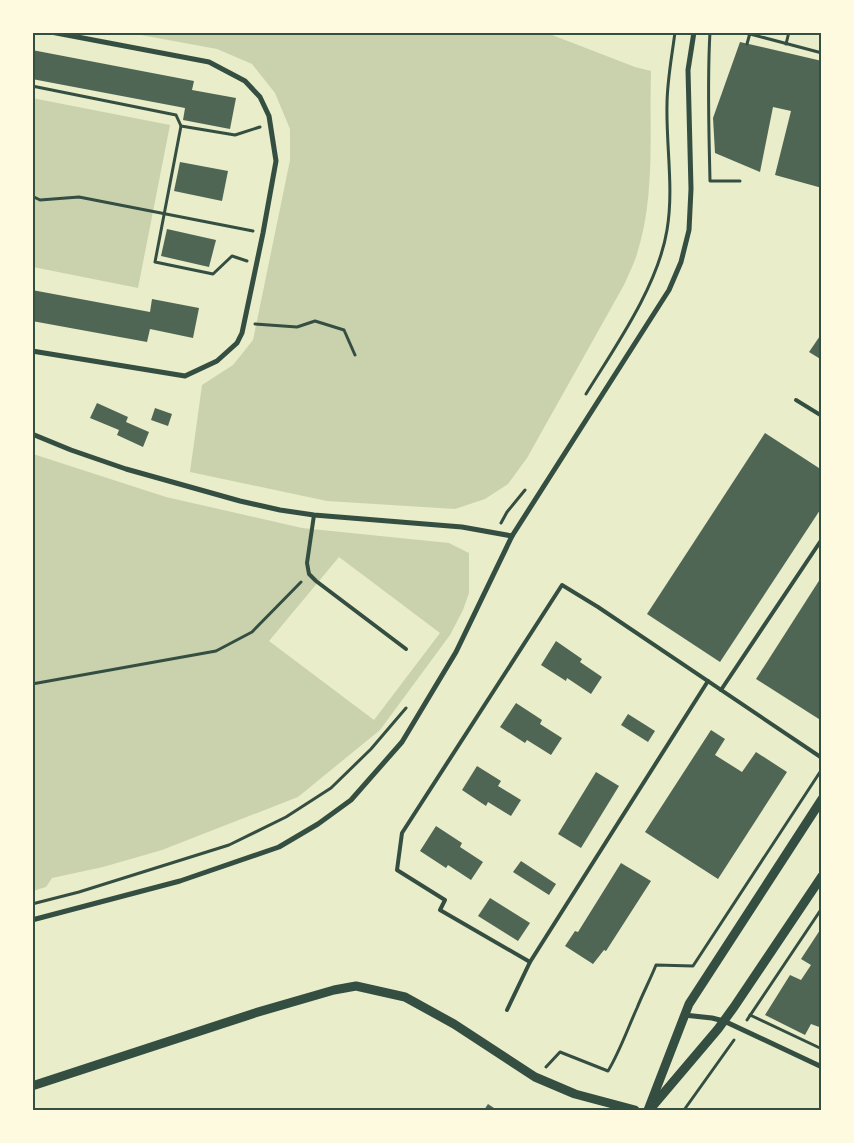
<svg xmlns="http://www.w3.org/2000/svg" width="854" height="1143" viewBox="0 0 854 1143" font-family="Commissioner,sans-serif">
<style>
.green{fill:#cad2ad;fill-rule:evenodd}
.building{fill:#4f6655}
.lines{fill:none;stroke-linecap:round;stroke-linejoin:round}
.path{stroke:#344e41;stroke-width:3}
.service{stroke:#344e41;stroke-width:4}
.minor{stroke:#344e41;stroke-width:5}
.tertiary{stroke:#344e41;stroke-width:9}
.neatline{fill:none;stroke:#344e41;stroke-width:2}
</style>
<rect width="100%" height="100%" fill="#e9edc9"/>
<!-- green -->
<g class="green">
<path d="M130,33H547L635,67L651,71C649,133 656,197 636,257C633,266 628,275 624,285L527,458L508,484L485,499L455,509L327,501L190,472L202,385L233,365L253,340L290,160V129L275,93L252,64L217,49Z"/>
<path d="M32,98L170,125L138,288L33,267Z"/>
<path d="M33,454L166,497L302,528L449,543L469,553V593L463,610L450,635L380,730L298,797L162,850L103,867L52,878L46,887L33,891ZM339,557L440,633L374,720L269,641Z"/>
</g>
<!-- building -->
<g class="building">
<path d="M740,42L822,61V188L775,175L791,111L773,107L760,172L715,153L713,118Z"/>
<path d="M32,50L194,81L192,90L236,98L230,129L183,120L185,108L32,79Z"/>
<path d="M180,162L228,171L222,201L174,191Z"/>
<path d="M167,229L216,240L209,267L161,256Z"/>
<path d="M32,290L150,312L152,299L199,308L193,338L150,329L147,342L32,321Z"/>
<path d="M822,333V360L809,352Z"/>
<path d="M97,403L128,417L126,422L149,432L143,447L117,435L119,430L90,418Z"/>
<path d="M155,408L172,414L168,426L151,420Z"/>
<path d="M765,433L822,470V507L720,662L647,614Z"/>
<path d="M822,576V721L756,679Z"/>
<path d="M556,641L582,659L580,662L602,677L591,694L567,678L566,681L541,665Z"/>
<path d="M516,703L542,720L540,724L562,738L551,755L527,740L525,743L500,727Z"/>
<path d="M628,714L655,731L648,742L621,725Z"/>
<path d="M711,730L725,739L715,755L742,772L756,752L787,772L718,879L645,832Z"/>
<path d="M477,766L501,781L498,786L521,800L511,816L488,802L486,806L462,790Z"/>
<path d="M596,772L619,786L581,848L558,834Z"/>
<path d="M436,826L462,843L460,847L483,862L471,880L448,865L446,868L420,851Z"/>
<path d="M521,861L556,884L549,895L513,872Z"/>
<path d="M621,863L651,881L606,951L604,950L593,964L565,946L575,931L578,932Z"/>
<path d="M490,898L530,923L518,941L478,916Z"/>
<path d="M822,927V1028L811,1024L805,1035L765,1015L790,975L801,980L811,965L801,959Z"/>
<path d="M488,1104L497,1110H484Z"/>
</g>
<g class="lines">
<!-- path -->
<g class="path">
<path d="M710,32C707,82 709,132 710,181H740"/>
<path d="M736,32L750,34L822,53"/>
<path d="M747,44L750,33"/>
<path d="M786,44L789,32"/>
<path d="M32,86L176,115L181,126L235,135L260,127"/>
<path d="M181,126L155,262L213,274L232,256L247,261"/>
<path d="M32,196L40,200L79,197L253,231"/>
<path d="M821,247H822"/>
<path d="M255,324L297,327L315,321L344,330L355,355"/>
<path d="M586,394C615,347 658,286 667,230C674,189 666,146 667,105C667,81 672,56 675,32"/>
<path d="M501,523L507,512L525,490"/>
<path d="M32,684L216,651L252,632L301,582"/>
<path d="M32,904L79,892L229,845L286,817L331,788L371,749L406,708"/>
<path d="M750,1015L822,1049"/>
<path d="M747,1020L822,908"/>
<path d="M546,1067L560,1052L608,1071C620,1051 627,1030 637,1008C643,993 650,980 656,965L693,966L822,769"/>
<path d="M684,1110L734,1040"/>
</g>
<!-- service -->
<g class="service">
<path d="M796,400L822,416"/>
<path d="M314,515L307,563L309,574L316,581L406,649"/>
<path d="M721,690L822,539"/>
<path d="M530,962L440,910L445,900L397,870L402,833L562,585L598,607L822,758"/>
<path d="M507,1010L530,962L708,681"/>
</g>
<!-- minor -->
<g class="minor">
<path d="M32,351L185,376L217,361L237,343L242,333L263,233L276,161L269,116L260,97L245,81L209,62L51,32"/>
<path d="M32,434L71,450L126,469L240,501L280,510L314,515L462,527L512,536"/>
<path d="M32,920L180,881L279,847L318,824L351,800L402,742L456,652L512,536L669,290L681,262L689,230L691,189L688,70L694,32"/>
<path d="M684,1015L712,1018L724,1021L822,1067"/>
</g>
<!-- tertiary -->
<g class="tertiary">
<path d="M32,1086L255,1013L334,990L356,986L405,997L454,1024L535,1077L575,1094L635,1110"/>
<path d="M651,1108L718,1029L734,1007L822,876"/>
<path d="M648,1110L689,1004L822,799"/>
</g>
</g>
<!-- border -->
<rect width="854" height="1143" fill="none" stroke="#fefae0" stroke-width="68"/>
<rect x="34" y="34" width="786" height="1075" class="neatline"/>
</svg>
